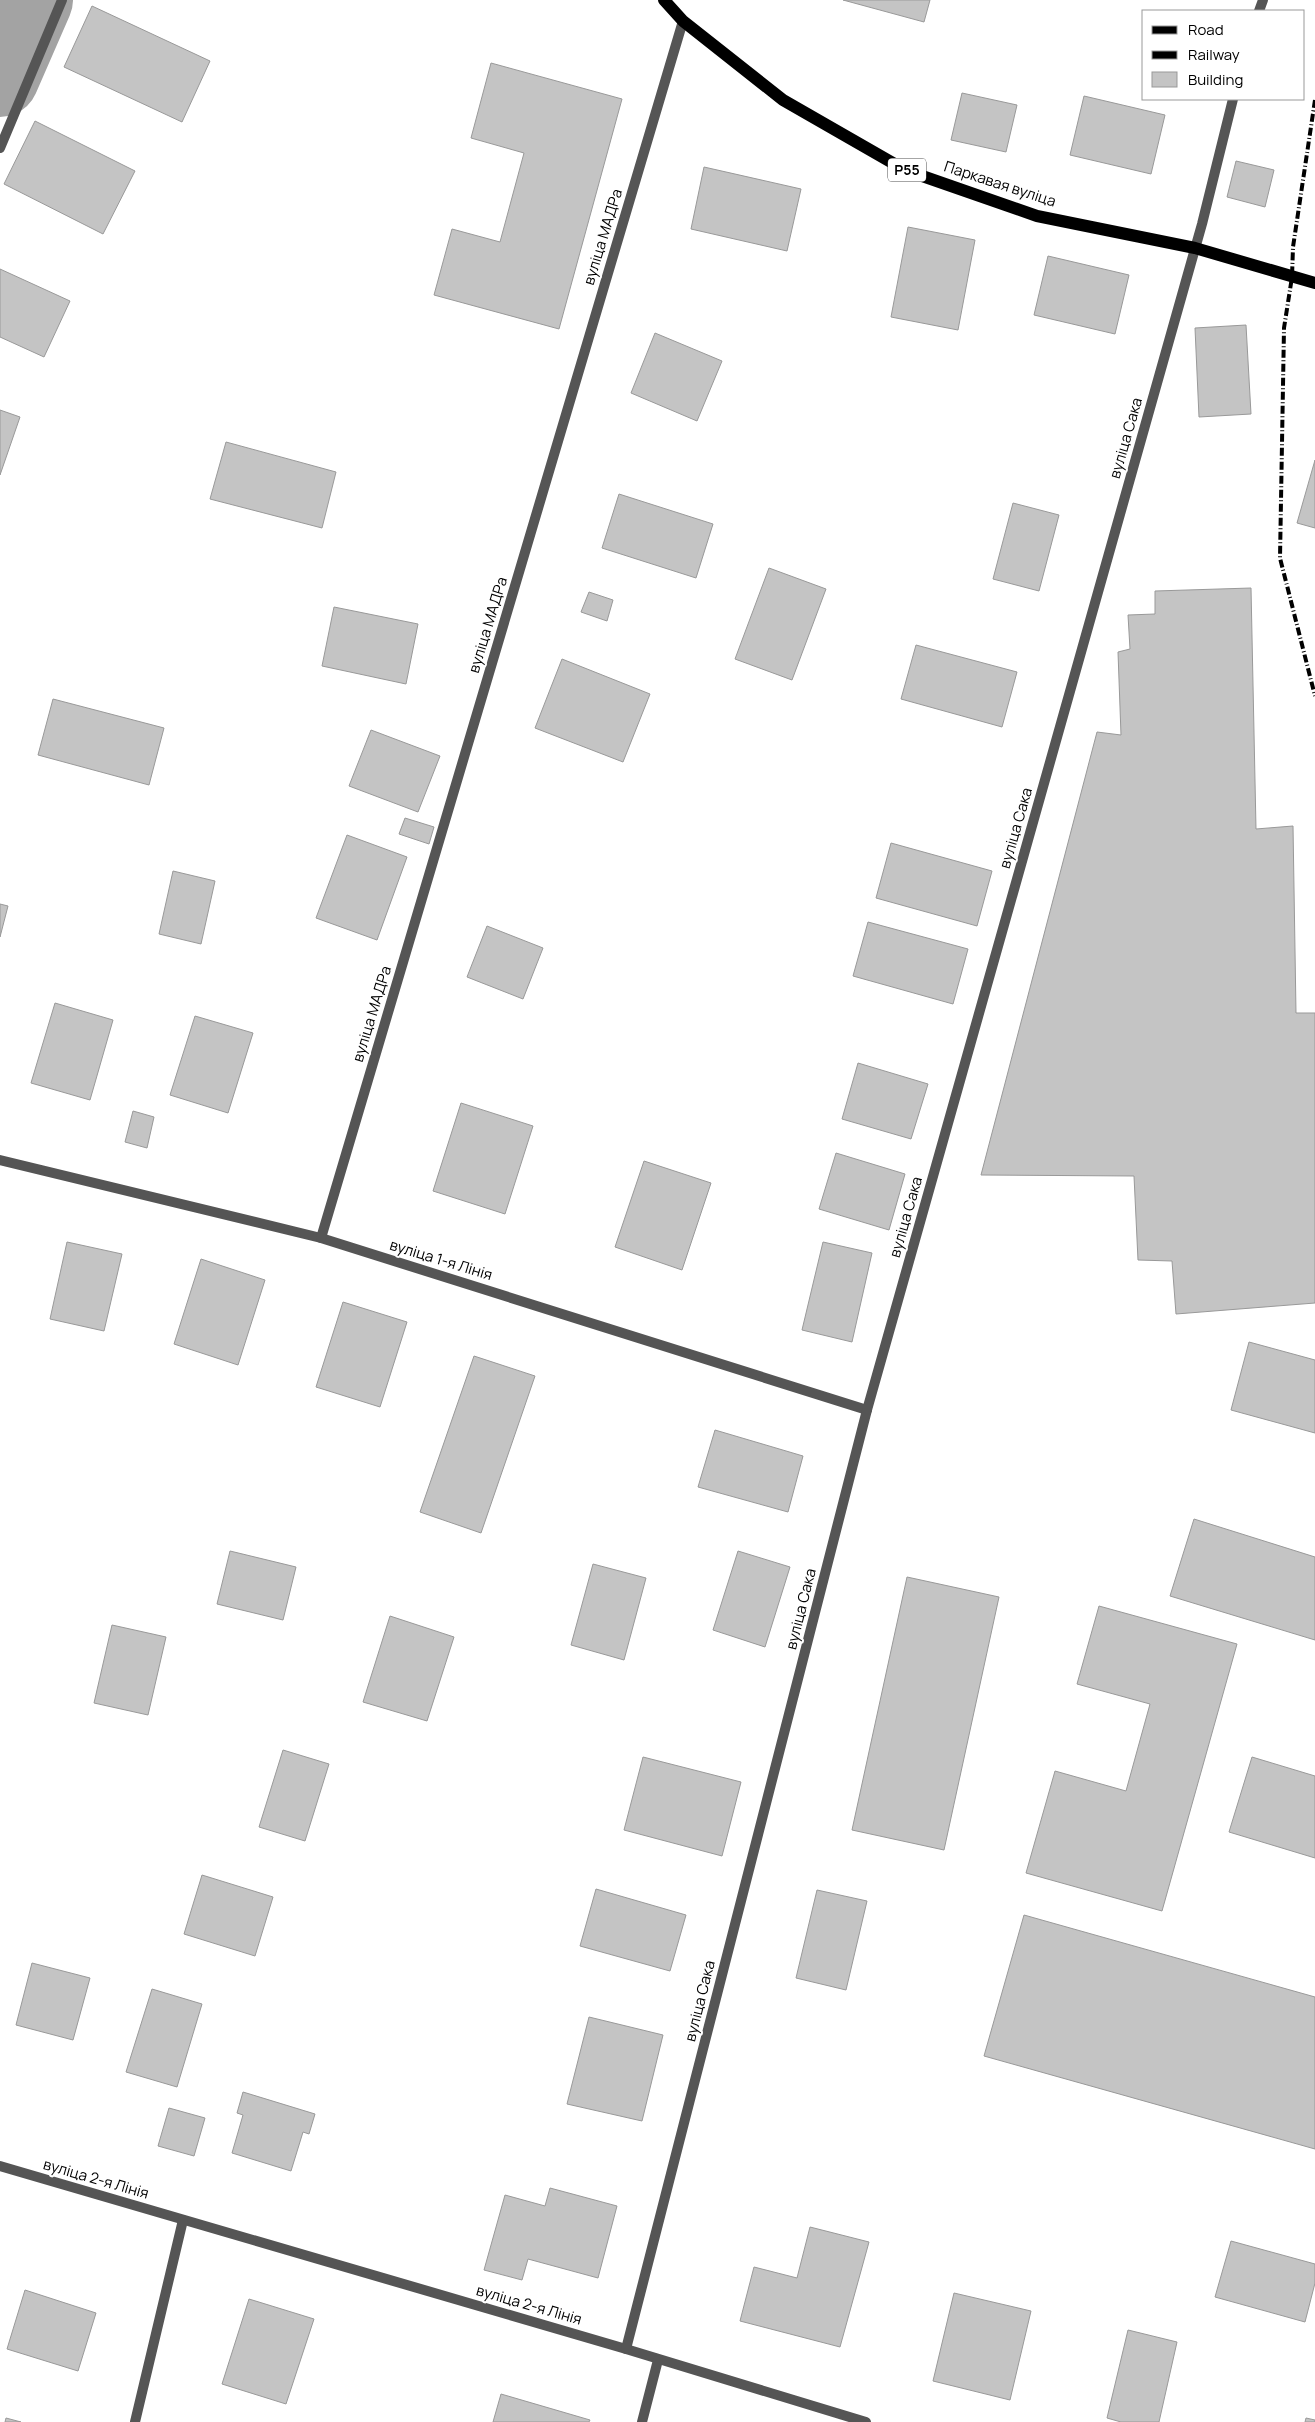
<svg xmlns="http://www.w3.org/2000/svg" width="1315" height="2422" viewBox="0 0 1315 2422" font-family="Manrope,sans-serif">
<style>
.lines{fill:none;stroke-linecap:round;stroke-linejoin:round}
.river{stroke:#a3a3a3;stroke-width:78}
.building{fill:#c4c4c4;stroke:#999}
.lane{stroke:#555;stroke-width:10}
.street{stroke:#555;stroke-width:10}
.primary{stroke:#000;stroke-width:12}
.rail{stroke:#000;stroke-width:4;stroke-dasharray:8 2.5 1 2.5;stroke-linecap:butt}
.labels{text-anchor:middle;stroke-width:4;stroke-linejoin:round;paint-order:stroke}
.shield{fill:#fff;stroke:#4c4c4c;stroke-width:1}
.shield-label{font-size:14px;font-weight:bold;fill:#000}
.street-label{font-size:15px;fill:#000;stroke:#fff}
</style>
<rect width="100%" height="100%" fill="#fff"/>
<g class="lines">
<!-- river -->
<path class="river" d="M0,78L34,0"/>
</g>
<!-- building -->
<g class="building">
<path d="M843,0H930L924,22Z"/>
<path d="M92,6L210,61L182,122L64,67Z"/>
<path d="M491,63L622,99L559,329L434,295L452,229L500,242L524,153L471,138Z"/>
<path d="M962,93L1017,105L1006,152L951,140Z"/>
<path d="M1084,96L1165,115L1151,174L1070,155Z"/>
<path d="M35,121L135,171L103,234L4,184Z"/>
<path d="M1236,161L1274,170L1265,207L1227,197Z"/>
<path d="M704,167L801,189L787,251L691,229Z"/>
<path d="M908,227L975,240L958,330L891,317Z"/>
<path d="M1048,256L1129,275L1115,334L1034,315Z"/>
<path d="M0,269L70,301L44,357L0,337Z"/>
<path d="M1246,325L1251,414L1199,417L1195,328Z"/>
<path d="M655,333L722,361L697,421L631,393Z"/>
<path d="M0,410L20,417L0,475Z"/>
<path d="M226,442L336,472L322,528L210,499Z"/>
<path d="M1315,460V528L1297,523Z"/>
<path d="M619,494L713,524L696,578L602,548Z"/>
<path d="M1013,503L1059,515L1039,591L993,579Z"/>
<path d="M769,568L826,589L792,680L735,659Z"/>
<path d="M1251,588L1256,829L1293,826L1296,1013H1315V1303L1176,1314L1172,1261L1138,1260L1134,1176L981,1175L1097,732L1121,735L1118,652L1130,649L1128,615L1155,614V591Z"/>
<path d="M589,592L613,600L607,621L581,612Z"/>
<path d="M334,607L418,624L406,684L322,666Z"/>
<path d="M916,645L1017,672L1002,727L901,699Z"/>
<path d="M562,659L650,694L623,762L535,728Z"/>
<path d="M53,699L164,728L149,785L38,755Z"/>
<path d="M371,730L440,756L418,812L349,786Z"/>
<path d="M405,818L434,827L429,844L399,834Z"/>
<path d="M347,835L407,857L377,940L316,918Z"/>
<path d="M891,843L992,871L977,926L876,898Z"/>
<path d="M173,871L215,881L201,944L159,934Z"/>
<path d="M0,904L8,906L0,937Z"/>
<path d="M868,922L968,949L953,1004L853,976Z"/>
<path d="M487,926L543,948L523,999L467,977Z"/>
<path d="M55,1003L113,1020L90,1100L31,1083Z"/>
<path d="M195,1016L253,1033L228,1113L170,1095Z"/>
<path d="M858,1063L928,1084L911,1139L842,1119Z"/>
<path d="M461,1103L533,1126L505,1214L433,1191Z"/>
<path d="M133,1111L154,1117L147,1148L125,1142Z"/>
<path d="M836,1153L905,1174L889,1230L819,1209Z"/>
<path d="M644,1161L711,1183L682,1270L615,1247Z"/>
<path d="M67,1242L122,1254L104,1331L50,1319Z"/>
<path d="M823,1242L872,1253L852,1342L802,1330Z"/>
<path d="M201,1259L265,1280L238,1365L174,1344Z"/>
<path d="M343,1302L407,1322L380,1407L316,1387Z"/>
<path d="M1249,1342L1315,1360V1433L1231,1410Z"/>
<path d="M474,1356L535,1376L481,1533L420,1512Z"/>
<path d="M715,1430L803,1456L788,1512L698,1487Z"/>
<path d="M1194,1519L1315,1557V1640L1170,1596Z"/>
<path d="M230,1551L296,1567L283,1620L217,1604Z"/>
<path d="M738,1551L790,1567L765,1647L713,1630Z"/>
<path d="M593,1564L646,1578L624,1660L571,1645Z"/>
<path d="M907,1577L999,1597L944,1850L852,1830Z"/>
<path d="M1099,1606L1237,1644L1162,1911L1026,1873L1055,1771L1126,1791L1150,1704L1077,1684Z"/>
<path d="M390,1616L454,1637L427,1721L363,1702Z"/>
<path d="M112,1625L166,1637L148,1715L94,1703Z"/>
<path d="M283,1750L329,1764L305,1841L259,1827Z"/>
<path d="M643,1757L741,1782L722,1856L624,1830Z"/>
<path d="M1252,1757L1315,1776V1858L1229,1832Z"/>
<path d="M202,1875L273,1897L255,1956L184,1934Z"/>
<path d="M596,1889L686,1915L670,1971L580,1946Z"/>
<path d="M817,1890L867,1901L846,1990L796,1978Z"/>
<path d="M1024,1915L1315,1997V2149L984,2056Z"/>
<path d="M32,1963L90,1978L73,2040L16,2025Z"/>
<path d="M152,1989L202,2004L177,2087L126,2072Z"/>
<path d="M589,2017L663,2035L642,2121L567,2104Z"/>
<path d="M243,2092L315,2114L309,2134L303,2132L291,2171L232,2153L243,2115L237,2113Z"/>
<path d="M169,2108L205,2118L194,2156L158,2146Z"/>
<path d="M550,2188L617,2206L598,2278L528,2259L522,2280L484,2270L505,2195L545,2206Z"/>
<path d="M810,2227L869,2242L840,2347L740,2321L754,2267L797,2278Z"/>
<path d="M1231,2241L1315,2264V2283L1305,2322L1215,2297Z"/>
<path d="M25,2290L96,2313L78,2371L7,2349Z"/>
<path d="M954,2293L1031,2311L1010,2400L933,2381Z"/>
<path d="M249,2299L314,2319L286,2404L222,2384Z"/>
<path d="M1128,2330L1177,2342L1159,2422H1121L1107,2418Z"/>
<path d="M501,2394L590,2420L589,2422H493Z"/>
<path d="M6,2418L21,2422H5Z"/>
<path d="M1306,2418L1315,2420V2422H1305Z"/>
</g>
<g class="lines">
<!-- lane -->
<g class="lane">
<path d="M1259,11L1263,0"/>
<path d="M0,148L62,0"/>
</g>
<!-- street -->
<g class="street">
<path d="M0,1160L321,1238L867,1410"/>
<path d="M321,1238L683,21"/>
<path d="M0,2166L626,2349L866,2422"/>
<path d="M626,2349L867,1410L1202,224L1233,99"/>
<path d="M135,2422L183,2220"/>
<path d="M642,2422L658,2360"/>
</g>
<!-- primary -->
<path class="primary" d="M664,0L683,21L783,100L905,170L1037,216L1195,248L1315,283"/>
<!-- rail -->
<path class="rail" d="M1315,100L1293,247L1292,277L1284,328L1280,558L1315,696"/>
</g>
<g class="labels">
<!-- shield labels -->
<rect class="shield" x="888" y="158.5" width="38" height="23" rx="4"/>
<g class="shield-label">
<text x="907" y="175">Р55</text>
</g>
<!-- street labels -->
<g class="street-label">
<text transform="translate(1000 184) rotate(18)" y="5">Паркавая вуліца</text>
<text transform="translate(603 237) rotate(-73)" y="5">вуліца МАДРа</text>
<text transform="translate(1126 438) rotate(-74)" y="5">вуліца Сака</text>
<text transform="translate(488 625) rotate(-73)" y="5">вуліца МАДРа</text>
<text transform="translate(1016 828) rotate(-74)" y="5">вуліца Сака</text>
<text transform="translate(372 1014) rotate(-73)" y="5">вуліца МАДРа</text>
<text transform="translate(906 1217) rotate(-74)" y="5">вуліца Сака</text>
<text transform="translate(441 1260) rotate(17)" y="5">вуліца 1-я Лінія</text>
<text transform="translate(801 1609) rotate(-76)" y="5">вуліца Сака</text>
<text transform="translate(700 2001) rotate(-76)" y="5">вуліца Сака</text>
<text transform="translate(96 2179) rotate(16)" y="5">вуліца 2-я Лінія</text>
<text transform="translate(529 2305) rotate(16)" y="5">вуліца 2-я Лінія</text>
</g>
</g>
<!-- legend -->
<rect x="1142" y="10" width="162" height="90" fill="#ffffff" stroke="#999999"/>
<rect x="1152" y="26" width="25" height="8" fill="#000000" stroke="#999999"/>
<text x="1188" y="35" font-size="15" fill="#000000">Road</text>
<rect x="1152" y="51" width="25" height="8" fill="#000000" stroke="#999999"/>
<text x="1188" y="60" font-size="15" fill="#000000">Railway</text>
<rect x="1152" y="72" width="25" height="15" fill="#c4c4c4" stroke="#999999"/>
<text x="1188" y="85" font-size="15" fill="#000000">Building</text>
</svg>
